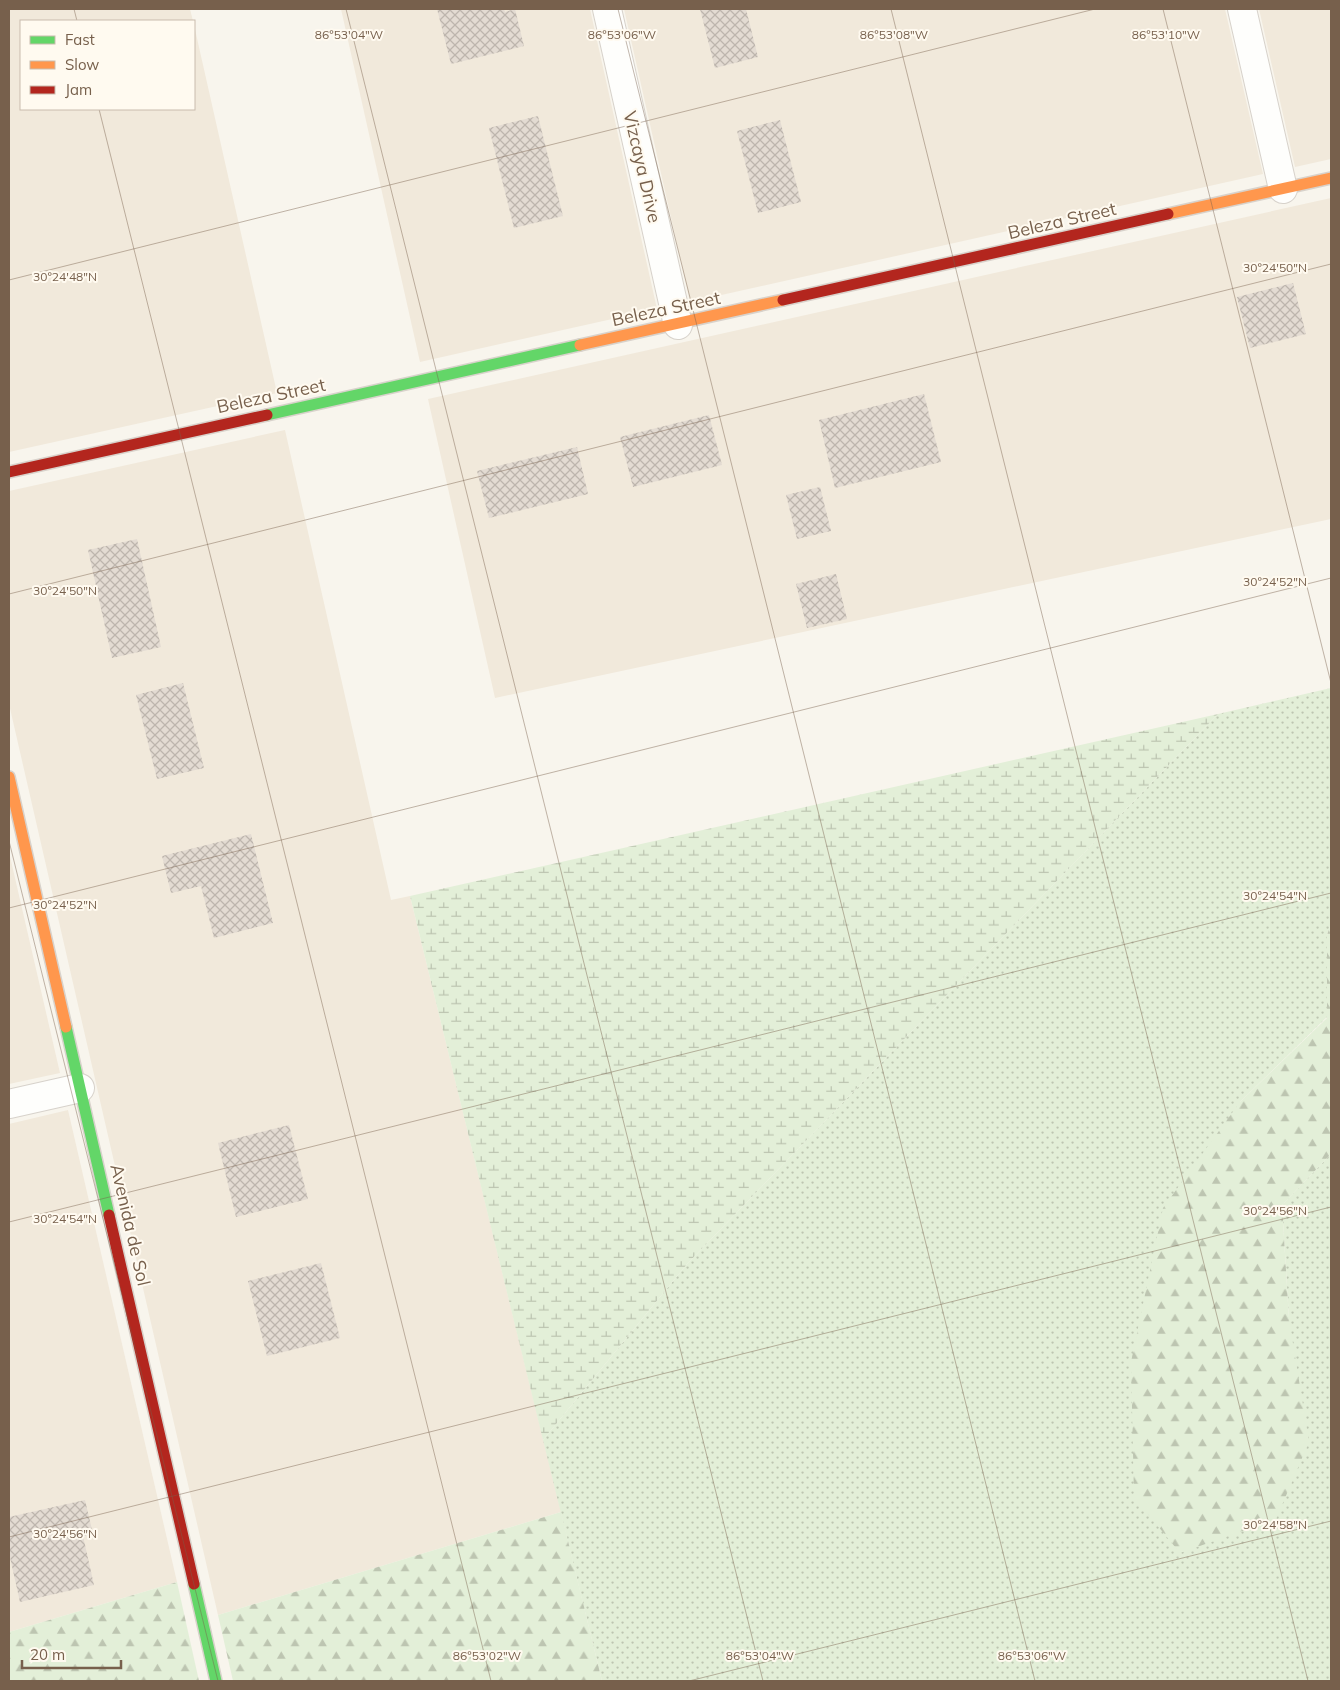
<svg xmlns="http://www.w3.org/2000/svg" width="1340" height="1690" viewBox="0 0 1340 1690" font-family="Mulish,sans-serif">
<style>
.residential{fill:#f1e9db}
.grass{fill:url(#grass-dots)}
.forest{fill:url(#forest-firs)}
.wetland{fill:url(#wetland-marsh)}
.building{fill:url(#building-cross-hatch)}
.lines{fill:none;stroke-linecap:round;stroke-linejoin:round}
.street-casing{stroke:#d7d2cb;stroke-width:30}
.fast-casing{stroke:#d8d2cb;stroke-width:14}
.slow-casing{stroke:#d8d2cb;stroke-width:14}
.jam-casing{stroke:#d8d2cb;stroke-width:14}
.street{stroke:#fefefc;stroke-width:28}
.fast{stroke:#63d668;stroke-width:11}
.slow{stroke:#ff974d;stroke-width:11}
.jam{stroke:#b3261e;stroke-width:11}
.ticks{fill:none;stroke:#77604c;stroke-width:1;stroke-opacity:0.45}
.labels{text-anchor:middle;stroke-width:4;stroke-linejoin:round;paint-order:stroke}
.street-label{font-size:18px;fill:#77604c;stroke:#fffaf0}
.ticks-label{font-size:12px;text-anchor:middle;fill:#77604c;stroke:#fffaf0;stroke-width:4;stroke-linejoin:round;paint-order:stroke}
</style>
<defs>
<pattern id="grass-dots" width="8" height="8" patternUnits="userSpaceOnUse" patternTransform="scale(1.25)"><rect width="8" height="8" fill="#e3efd8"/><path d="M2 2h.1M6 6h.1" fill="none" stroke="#bdc5b1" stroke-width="1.8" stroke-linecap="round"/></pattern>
<pattern id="forest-firs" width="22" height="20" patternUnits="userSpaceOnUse" patternTransform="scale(1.25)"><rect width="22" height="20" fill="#e3efd8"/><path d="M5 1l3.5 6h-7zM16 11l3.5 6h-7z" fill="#bdc5b1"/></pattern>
<pattern id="wetland-marsh" width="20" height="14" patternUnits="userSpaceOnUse" patternTransform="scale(1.25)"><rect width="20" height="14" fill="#e3efd8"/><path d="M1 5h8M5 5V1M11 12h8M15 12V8" fill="none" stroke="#bdc5b1"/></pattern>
<pattern id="building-cross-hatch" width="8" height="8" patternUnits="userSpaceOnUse" patternTransform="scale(1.25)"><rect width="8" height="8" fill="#e3dbd2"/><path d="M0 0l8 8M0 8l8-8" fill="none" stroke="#bdb5ad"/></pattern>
</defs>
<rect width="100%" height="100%" fill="#f8f5ed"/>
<!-- residential -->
<g class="residential">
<path d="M9,9H190L193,21H21V109H194V25L277,393L9,452Z"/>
<path d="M341,9H590L657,309L420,362Z"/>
<path d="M624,9H1225L1263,174L690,302Z"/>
<path d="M1259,9H1331V159L1295,167Z"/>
<path d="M1331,198V519L495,698L428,399Z"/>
<path d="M285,430L391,900L410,896L561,1512L218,1615L9,704V491Z"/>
<path d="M9,852L60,1073L9,1084Z"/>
<path d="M68,1110L177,1582L9,1632V1124Z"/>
</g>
<!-- grass -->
<path class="grass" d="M1331,688V923L1327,935V1017L1240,1102L1289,1319L1282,1205L1331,1154V1681H602L543,1440L687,1264L1218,714Z"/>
<!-- forest -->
<g class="forest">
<path d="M1331,923V1154L1282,1205L1289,1319L1309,1442L1276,1519L1180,1553L1134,1497L1131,1362L1163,1208L1240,1102L1327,1018V935Z"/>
<path d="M561,1512L602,1681H233L218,1615Z"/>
<path d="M177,1582L199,1681H9V1632Z"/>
</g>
<!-- wetland -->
<path class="wetland" d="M1218,714L687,1264L543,1440L410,896Z"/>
<!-- building -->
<g class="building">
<path d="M437,9H504L505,12L515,9L524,46L451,64Z"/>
<path d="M700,9H746L758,57L715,68Z"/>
<path d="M538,116L563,216L514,228L489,128Z"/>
<path d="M780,120L801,202L758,213L737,131Z"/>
<path d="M1293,283L1306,334L1250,348L1237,297Z"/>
<path d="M924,394L941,462L835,488L819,420Z"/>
<path d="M709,415L722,465L633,487L620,437Z"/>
<path d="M577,447L588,494L489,518L477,471Z"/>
<path d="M820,487L831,531L797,539L786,495Z"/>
<path d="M137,539L161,647L112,658L88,550Z"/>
<path d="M836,574L847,619L807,628L796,584Z"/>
<path d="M183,683L204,768L157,779L136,695Z"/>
<path d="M251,834L273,923L214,938L201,886L171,893L162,856Z"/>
<path d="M289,1125L308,1199L236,1217L218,1143Z"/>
<path d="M321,1263L340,1338L267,1356L248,1281Z"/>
<path d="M85,1500L93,1534L83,1536L94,1585L20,1602L9,1553V1517Z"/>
</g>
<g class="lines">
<defs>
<g id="street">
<path d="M607,9L678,325"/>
<path d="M1242,9L1283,189"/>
<path d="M9,1104L80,1088"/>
</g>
<g id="fast">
<path d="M267,415L580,345"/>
<path d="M66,1027L109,1215"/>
<path d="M194,1584L216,1681"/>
</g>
<g id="slow">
<path d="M1168,214L1331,178"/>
<path d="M580,345L783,300"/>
<path d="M9,777L66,1027"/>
</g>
<g id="jam">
<path d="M783,300L1168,214"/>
<path d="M9,472L267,415"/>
<path d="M109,1215L194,1584"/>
</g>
</defs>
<!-- street casing -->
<use href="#street" class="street-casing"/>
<!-- fast casing -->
<use href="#fast" class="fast-casing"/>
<!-- slow casing -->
<use href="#slow" class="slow-casing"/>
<!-- jam casing -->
<use href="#jam" class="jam-casing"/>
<!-- street -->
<use href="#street" class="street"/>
<!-- fast -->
<use href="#fast" class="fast"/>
<!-- slow -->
<use href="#slow" class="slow"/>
<!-- jam -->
<use href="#jam" class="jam"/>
</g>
<!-- ticks -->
<path class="ticks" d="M74,9L77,21M346,9L763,1681M618,9L1035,1681M891,9L1308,1681M1163,9L1331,683M99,109L491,1681M9,280L1095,9M9,594L1331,264M9,841L218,1681M9,908L1331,578M9,1222L1331,893M9,1537L1331,1207M689,1681L1331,1521"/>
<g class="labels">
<!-- street labels -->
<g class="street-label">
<text transform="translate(642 167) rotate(77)" y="6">Vizcaya Drive</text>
<text transform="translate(1062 221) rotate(-13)" y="6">Beleza Street</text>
<text transform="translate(666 309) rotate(-12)" y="6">Beleza Street</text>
<text transform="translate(271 396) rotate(-12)" y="6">Beleza Street</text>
<text transform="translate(130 1225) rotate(77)" y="6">Avenida de Sol</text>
</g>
</g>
<g class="ticks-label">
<text x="1166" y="39">86°53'10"W</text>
<text x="349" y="39">86°53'04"W</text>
<text x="622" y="39">86°53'06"W</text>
<text x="894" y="39">86°53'08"W</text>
<text x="1275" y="272">30°24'50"N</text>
<text x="65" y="281">30°24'48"N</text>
<text x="1275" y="586">30°24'52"N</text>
<text x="65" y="595">30°24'50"N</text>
<text x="1275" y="900">30°24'54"N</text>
<text x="65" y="909">30°24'52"N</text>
<text x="1275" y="1215">30°24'56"N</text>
<text x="65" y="1223">30°24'54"N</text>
<text x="1275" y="1529">30°24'58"N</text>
<text x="65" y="1538">30°24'56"N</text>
<text x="487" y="1660">86°53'02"W</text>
<text x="760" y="1660">86°53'04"W</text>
<text x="1032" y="1660">86°53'06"W</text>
</g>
<!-- border -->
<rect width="1340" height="1690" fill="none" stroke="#77604c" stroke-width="20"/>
<!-- legend -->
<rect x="20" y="20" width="175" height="90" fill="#fffaf0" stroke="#c9bcae"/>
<rect x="30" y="36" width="25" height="8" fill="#63d668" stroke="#c9bcae"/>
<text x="65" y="45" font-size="15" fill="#77604c">Fast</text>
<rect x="30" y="61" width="25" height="8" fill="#ff974d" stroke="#c9bcae"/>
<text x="65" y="70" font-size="15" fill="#77604c">Slow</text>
<rect x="30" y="86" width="25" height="8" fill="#b3261e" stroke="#c9bcae"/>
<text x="65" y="95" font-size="15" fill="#77604c">Jam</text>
<!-- scale -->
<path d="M22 1660v8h99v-8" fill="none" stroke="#77604c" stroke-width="2.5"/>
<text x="30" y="1660" font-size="15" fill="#77604c" stroke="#fffaf0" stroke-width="4" paint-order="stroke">20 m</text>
</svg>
